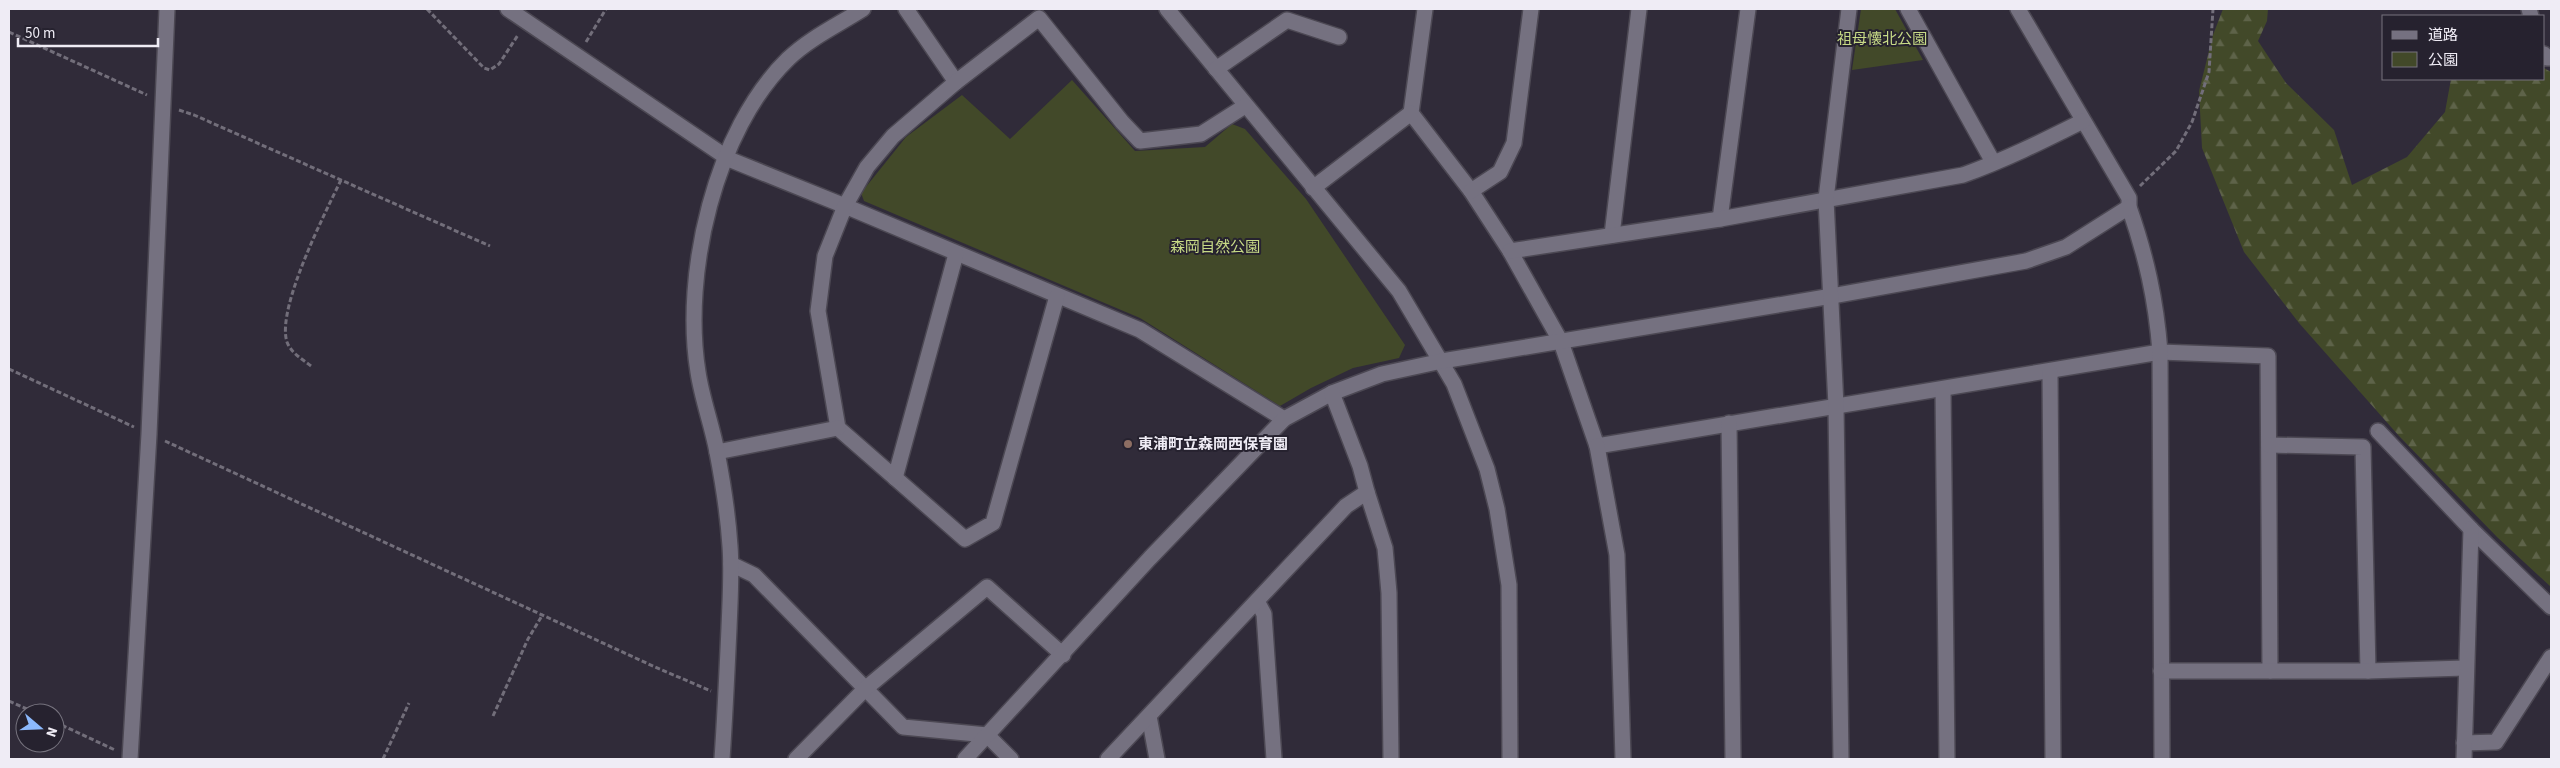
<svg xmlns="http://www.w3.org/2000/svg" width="2560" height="768" viewBox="0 0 2560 768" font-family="'Source Sans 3','Noto Sans JP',sans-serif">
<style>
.green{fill:#424929}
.forest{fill:url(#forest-firs)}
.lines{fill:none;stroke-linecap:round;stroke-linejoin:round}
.minor-casing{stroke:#4c4853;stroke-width:18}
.path{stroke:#726e7a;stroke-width:3;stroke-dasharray:5 2.5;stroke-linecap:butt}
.minor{stroke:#757180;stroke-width:15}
.education-dot{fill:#8d6e63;stroke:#26222f;stroke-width:2}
.labels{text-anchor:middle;stroke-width:4;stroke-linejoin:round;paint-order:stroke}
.park-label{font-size:15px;fill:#c7da86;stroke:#26222f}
.poi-label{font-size:15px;font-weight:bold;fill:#efecf5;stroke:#26222f;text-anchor:start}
</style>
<defs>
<pattern id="forest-firs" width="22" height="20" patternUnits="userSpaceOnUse" patternTransform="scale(1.25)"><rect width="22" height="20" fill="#424929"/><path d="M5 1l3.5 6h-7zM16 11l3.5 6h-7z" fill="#5e6349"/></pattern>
</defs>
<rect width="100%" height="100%" fill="#302b39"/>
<!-- green -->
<g class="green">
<path d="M1861,9H1895L1923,60L1852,70Z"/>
<path d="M1072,80L1135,151L1205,147L1232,124L1245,129L1306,199L1405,345L1399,358L1353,368L1311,388L1280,406L1140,318L864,201L861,193L906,137L962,95L1010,139Z"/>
</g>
<!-- forest -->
<path class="forest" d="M2223,9H2268L2267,21L2258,41L2286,83L2334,130L2352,185L2407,157L2445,112L2451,79H2544V68L2551,72V587L2497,537L2399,436L2299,323L2244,252L2202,148L2199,91L2213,35Z"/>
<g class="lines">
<defs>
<g id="minor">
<path d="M508,9L726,157"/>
<path d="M906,9L956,82"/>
<path d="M1167,9L1399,291L1454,384L1487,469L1497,509L1509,585L1510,759"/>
<path d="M1425,9L1411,113L1471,191L1510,251L1561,342L1597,446L2160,352L2268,356L2270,671"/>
<path d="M1908,9L1993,162"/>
<path d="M2018,9L2129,198V207C2146,256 2156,299 2160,352L2162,759"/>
<path d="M2529,9L2531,16"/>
<path d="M2544,54L2547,58H2551"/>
<path d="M1216,69L1287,20L1339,37"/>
<path d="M726,158L845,206L1140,330L1284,419"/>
<path d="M1313,188L1411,113"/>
<path d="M1471,191L1500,172L1514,143L1531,9"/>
<path d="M1720,219L1748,9"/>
<path d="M1612,235L1639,9"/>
<path d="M1510,251L1720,219L1963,175C2005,160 2043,141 2083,121"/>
<path d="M1057,296L993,523L965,539L838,428L818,311L825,256L845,206L867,167L893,136L956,82L1039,18L1122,122L1140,141L1201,134L1245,106"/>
<path d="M2050,372L2053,759"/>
<path d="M1943,390L1947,759"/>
<path d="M1729,423L1733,759"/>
<path d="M2378,431L2471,529L2551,607"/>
<path d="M2269,445L2363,447L2368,671"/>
<path d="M1597,446L1617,555L1623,759"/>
<path d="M717,452L838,428"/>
<path d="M895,478L956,254"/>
<path d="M1367,492L1385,548L1389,593L1391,759"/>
<path d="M731,564L754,575L903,727L987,735L1011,759"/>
<path d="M1257,601L1264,614L1274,759"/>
<path d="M2161,671H2368L2465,668"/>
<path d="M1149,716L1157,759"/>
<path d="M2464,743L2496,742L2551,657"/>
<path d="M130,759L149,434L167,9"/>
<path d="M722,759C725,716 727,672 729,628C730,601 732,573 730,546C728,515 723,483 717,452C712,425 702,399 698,372C682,274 715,130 788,59C810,38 838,25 863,9"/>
<path d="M796,759L865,689L987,587L1063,655"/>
<path d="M965,759L1150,558L1284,419L1332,393L1382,374L1442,361L1832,296L2026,261L2066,247L2129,207"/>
<path d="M1108,759L1346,506L1367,492L1360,466L1332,393"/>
<path d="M1841,759L1836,406L1826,199L1849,9"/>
<path d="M2464,759L2471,529"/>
</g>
</defs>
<!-- minor casing -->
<use href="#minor" class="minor-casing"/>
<!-- path -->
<g class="path">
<path d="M427,9L484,68L490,70L499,64L518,35"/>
<path d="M9,32L147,95"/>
<path d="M586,42L606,9"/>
<path d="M179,110L194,115L490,246"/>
<path d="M2140,186L2176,151L2192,122L2209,72L2213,9"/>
<path d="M311,366C302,359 291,353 287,342C276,309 325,213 341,180"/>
<path d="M9,369L134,427"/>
<path d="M165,441L655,667L711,691"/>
<path d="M9,701L36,713"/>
<path d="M493,716L528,639L543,614"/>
<path d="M55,722L115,750"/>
<path d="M383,759L409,703"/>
</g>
<!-- minor -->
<use href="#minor" class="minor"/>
</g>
<!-- markers -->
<circle class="education-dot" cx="1128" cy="444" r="5"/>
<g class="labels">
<!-- park labels -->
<g class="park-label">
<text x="1882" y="44">祖母懐北公園</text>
<text x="1215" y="252">森岡自然公園</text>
</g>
<!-- poi labels -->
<g class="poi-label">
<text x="1138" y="449">東浦町立森岡西保育園</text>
</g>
</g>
<!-- border -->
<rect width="2560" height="768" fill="none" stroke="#efecf5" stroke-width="20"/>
<!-- legend -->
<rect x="2382" y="15" width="162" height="65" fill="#26222f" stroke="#76737e"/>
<rect x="2392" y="31" width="25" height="8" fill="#757180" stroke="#76737e"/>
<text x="2428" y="40" font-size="15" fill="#efecf5">道路</text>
<rect x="2392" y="52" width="25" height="15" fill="#424929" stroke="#76737e"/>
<text x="2428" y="65" font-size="15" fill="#efecf5">公園</text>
<!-- north arrow -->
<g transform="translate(40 728) rotate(109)"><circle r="24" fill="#26222f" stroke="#76737e"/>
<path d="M0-4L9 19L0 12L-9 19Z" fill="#8cb9fc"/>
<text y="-8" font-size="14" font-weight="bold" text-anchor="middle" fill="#efecf5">N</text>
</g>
<!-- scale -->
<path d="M18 38v8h140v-8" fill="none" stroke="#efecf5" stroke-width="2.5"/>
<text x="25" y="38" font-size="15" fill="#efecf5" stroke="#26222f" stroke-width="4" paint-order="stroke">50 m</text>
</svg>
